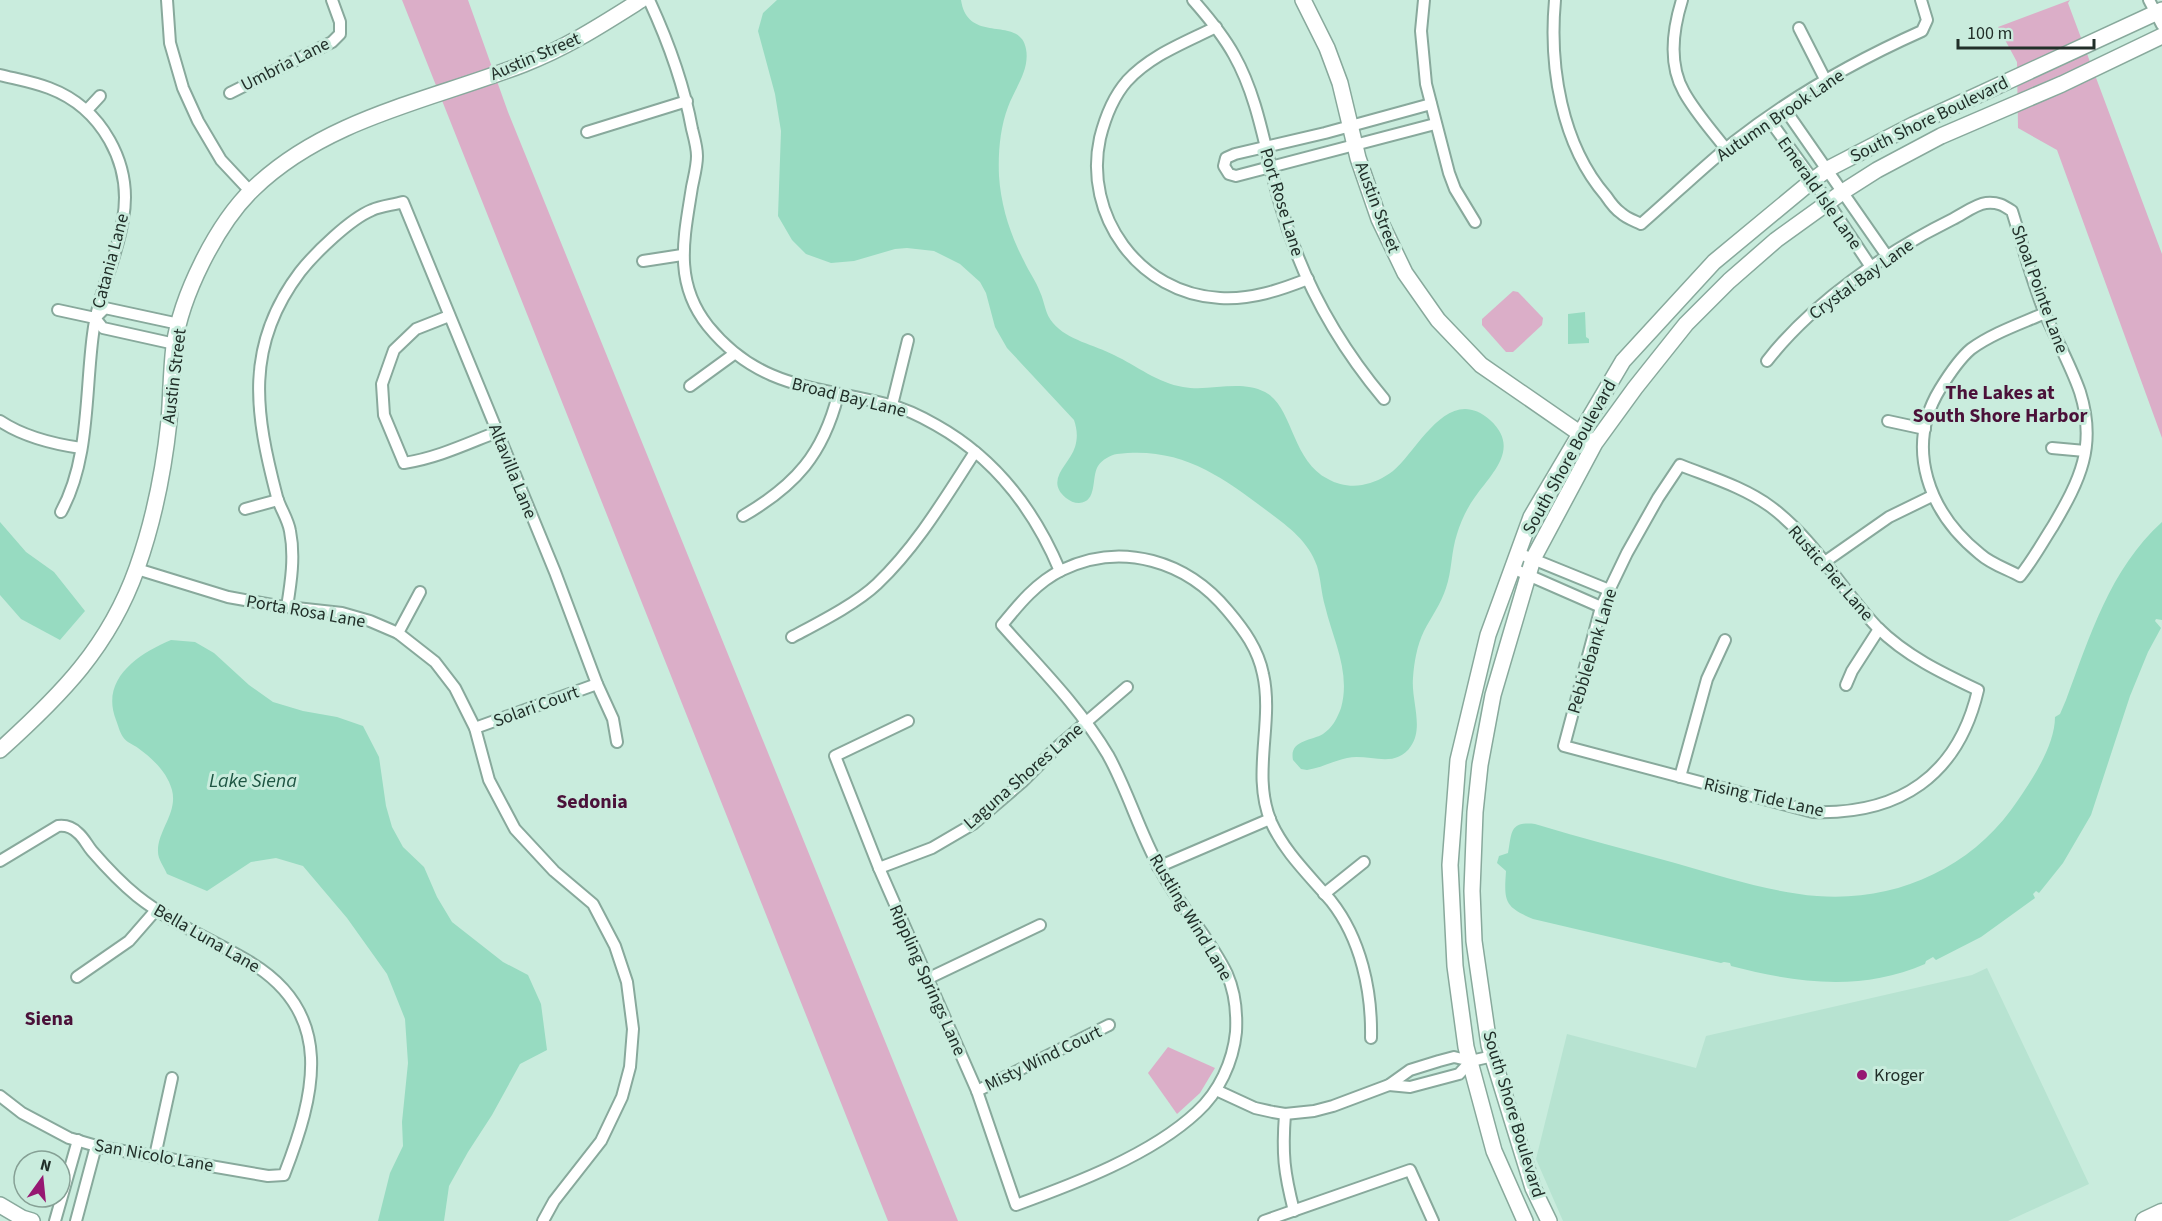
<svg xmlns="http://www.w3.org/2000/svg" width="2162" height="1221" viewBox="0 0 2162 1221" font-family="'Source Sans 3',sans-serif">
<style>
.built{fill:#b7e3d1}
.green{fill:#dbaec8}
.water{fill:#97dbc1}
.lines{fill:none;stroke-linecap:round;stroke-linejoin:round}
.street-casing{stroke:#88a99c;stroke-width:14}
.secondary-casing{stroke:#88a99c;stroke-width:18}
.primary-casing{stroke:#88a99c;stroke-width:21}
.street{stroke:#fff;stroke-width:10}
.secondary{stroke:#fff;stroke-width:15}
.primary{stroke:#fff;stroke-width:18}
.poi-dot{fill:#961872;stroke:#c9ecdd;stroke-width:2}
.labels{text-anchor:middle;stroke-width:6;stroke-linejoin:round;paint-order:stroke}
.street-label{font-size:18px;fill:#212f29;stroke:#c9ecdd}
.poi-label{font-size:18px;fill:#212f29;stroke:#c9ecdd;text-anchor:start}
.neighbourhood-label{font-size:20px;font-weight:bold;fill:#4b1139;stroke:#c9ecdd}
.water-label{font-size:20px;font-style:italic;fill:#1e5543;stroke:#c9ecdd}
</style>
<rect width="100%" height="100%" fill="#c9ecdd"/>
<!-- built -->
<path class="built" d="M1987,968L2089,1184L2008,1221H1563L1536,1159L1567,1034L1696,1068L1706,1036L1972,975Z"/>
<!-- green -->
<g class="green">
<path d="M402,0H468L508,112L958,1221H888Z"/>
<path d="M2070,0L2068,3L2162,254V438L2057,150L2018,128L2017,62L1998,27Z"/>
<path d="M1513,291L1518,292L1543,318L1542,325L1513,352H1506L1482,325V319Z"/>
<path d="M1168,1047L1215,1068L1200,1093L1177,1114L1148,1073Z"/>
</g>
<!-- water -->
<g class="water">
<path d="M777,0H961C968,46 1020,14 1026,49C1030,70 1015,88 1008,107C1000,128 998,153 999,176C1001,206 1010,234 1024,261C1029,272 1036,281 1040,292C1045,303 1045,314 1053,323C1067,340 1095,345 1114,355C1137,366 1158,383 1183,387C1210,392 1239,379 1265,392C1293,406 1291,460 1328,479C1338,485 1351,487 1362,485C1373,483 1384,478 1393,471C1419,449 1448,383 1490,420C1521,448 1492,473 1475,497C1467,508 1461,521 1457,534C1451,552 1452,571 1446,588C1441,604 1431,617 1424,631C1417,645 1414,663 1413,678C1411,700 1424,727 1411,746C1395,770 1369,753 1347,758C1333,761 1321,768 1307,770L1301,769L1293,760C1289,740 1311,741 1323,734C1332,728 1337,719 1341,708C1351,672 1333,640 1325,606C1321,593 1321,579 1317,566C1308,540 1287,526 1266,510C1220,475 1179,446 1117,454C1110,455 1102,460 1098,466C1091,477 1098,502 1079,503C1074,503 1070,501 1066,498C1044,480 1070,464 1075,447C1078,437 1077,429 1074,420L1007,348L995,327L986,293L980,282L960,264L934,251L907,248L895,249L854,261L831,263L806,254L792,240L778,216L781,131L775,94L758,31L763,13Z"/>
<path d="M1585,312L1586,337L1589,339V343L1568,344V314Z"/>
<path d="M0,522L26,552L54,572L85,611L60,640L21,619L0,595Z"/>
<path d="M2162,522V620L2156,619L2155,621L2161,628L2148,652L2130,696L2091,815L2063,863L2039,893L2036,891L2033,894L2035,898L1981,937L1936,960L1933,957L1926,961L1925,964C1861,992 1796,983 1731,966L1730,963L1724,962L1721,963L1533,919C1504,907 1504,901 1506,871L1497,863L1499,856L1508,853C1512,833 1509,821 1535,824C1581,838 1629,850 1675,863C1721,876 1769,892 1817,896C1892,902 1966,871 2011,810C2029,785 2055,747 2055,717L2060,714L2066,700C2090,636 2110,569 2162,522Z"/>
<path d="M171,640L195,642L214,653L249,685L273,702L303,711L337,717L363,726L379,757L386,806L392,827L403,847L424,867L437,897L452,922L503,962L528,975L541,1004L547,1050L520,1064L492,1115L468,1152L449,1186L444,1221H378L390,1173L403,1146L402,1122L408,1063L405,1019L387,974L347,918L303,866L276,858L251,862L207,891L167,874C164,867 158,859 158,852C157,831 178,813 172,790C167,772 153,759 138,748C134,745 126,742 123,737C120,733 118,725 116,720C100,679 138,654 171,640Z"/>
</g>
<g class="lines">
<defs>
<g id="street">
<path d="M167,0L170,43L183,88L198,121L221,160L250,191"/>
<path d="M649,0C668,41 684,85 692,129C694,137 697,147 697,156C697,166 694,177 692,187C684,238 673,282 708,326C760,390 818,386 890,405C907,409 922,417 936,425C995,458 1034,509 1060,571"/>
<path d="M1193,0C1208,17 1223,35 1234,55C1260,101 1266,157 1281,207C1301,278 1337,343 1384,399"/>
<path d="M1424,0L1421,31L1426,84L1449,173L1455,189L1475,222"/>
<path d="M1555,0C1549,66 1561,144 1606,196C1610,202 1615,209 1621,213C1626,218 1635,221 1641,224C1672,197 1702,168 1734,142C1790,98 1857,60 1922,31L1927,20L1921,0"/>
<path d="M1682,0C1673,29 1668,64 1684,92C1695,112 1712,131 1726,149"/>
<path d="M2149,0L2162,25"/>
<path d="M1216,27C1184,43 1151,55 1127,81C1113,97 1105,118 1100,138C1083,215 1139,294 1220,298C1251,300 1280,290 1308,279"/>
<path d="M1799,28L1826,81"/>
<path d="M0,75C16,79 33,82 49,88C102,108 133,164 123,219C117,259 98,293 93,334C85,393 90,459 61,512"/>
<path d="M230,93L332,42L340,34V22L332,0"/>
<path d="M1431,104L1325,133L1235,154L1226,158L1224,166L1229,174L1236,176L1435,124"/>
<path d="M1784,108L1887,256"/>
<path d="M87,110L100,96"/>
<path d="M1768,118L1813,180L1871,267"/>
<path d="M587,132L687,101"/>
<path d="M643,261L682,255"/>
<path d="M58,310L95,318L103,328L175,344"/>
<path d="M449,316L416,329L394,350L382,384L384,415L404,463C437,458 466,444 497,432"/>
<path d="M95,318L105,308L179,324"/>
<path d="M1767,361C1813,302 1886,252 1953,219C1963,214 1976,204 1986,203C1998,202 2003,205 2012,211C2023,246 2032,282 2046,316C2057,341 2071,366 2080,392C2097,446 2080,480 2053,526C2042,543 2033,560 2020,576C2007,569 1991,564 1980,554C1929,513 1904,448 1940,389C1948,376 1959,359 1971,349C1993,333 2020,324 2045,313"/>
<path d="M690,386L734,354"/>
<path d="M892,405L908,340"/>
<path d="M0,421C24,437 53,444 81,448"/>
<path d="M1888,421L1925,429"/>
<path d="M2052,448L2085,451"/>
<path d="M1680,465C1710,477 1744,487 1771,507C1815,540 1840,588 1877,627C1906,656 1942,673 1978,690C1958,776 1899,815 1813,812L1564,746L1601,607L1627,553L1658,498Z"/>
<path d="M245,509L278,500"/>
<path d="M743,516C796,485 823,454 838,395"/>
<path d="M1518,553L1609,590"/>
<path d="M1826,561L1889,517L1932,496"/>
<path d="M1512,568L1601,607"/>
<path d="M137,569L228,597L278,606L342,613L370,621L398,633L435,662L455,688L475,728L489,780L515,829L554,871L593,904L615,946L627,982L633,1029L630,1067L622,1097L601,1141L554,1201L543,1221"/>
<path d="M287,607C291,582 295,556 290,531C288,519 280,508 277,497C255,413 244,346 300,272C315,253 350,219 372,210C381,206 393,205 403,202L555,572L597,684L613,719L617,742"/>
<path d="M398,633L420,592"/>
<path d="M792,637C818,623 856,604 877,584C917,546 945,498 975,452"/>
<path d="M1846,685L1852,671L1879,629"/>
<path d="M908,721L835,756L879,868L977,1091L1016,1205C1074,1184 1151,1155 1197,1112C1219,1092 1233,1062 1236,1032C1237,1013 1235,992 1227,974C1209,936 1178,905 1159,867C1139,831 1128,791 1108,755C1079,706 1039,667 1002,625C1019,604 1037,582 1062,570C1122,541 1187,561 1228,611C1244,630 1258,649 1263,674C1274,723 1251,774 1271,822C1285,853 1310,876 1331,901C1361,939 1372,991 1371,1038"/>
<path d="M475,728L597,684"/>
<path d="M1680,777L1707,679L1725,640"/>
<path d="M0,861L58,826C66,825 72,827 78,833C84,838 87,845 92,851C105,866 121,883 137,896C171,923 211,939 248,961C337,1013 315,1095 284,1175L268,1176L100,1147L69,1138L22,1113L0,1096"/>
<path d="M1158,867L1270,819"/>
<path d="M879,868L932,848L973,824L1022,782L1056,748L1127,687"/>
<path d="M1324,894L1364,862"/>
<path d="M77,977L129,941L156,910"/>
<path d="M927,979L1040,925"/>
<path d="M1389,1085L1410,1087L1459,1074L1471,1061"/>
<path d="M1216,1090L1255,1108L1273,1112L1285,1114L1314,1111L1333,1106L1389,1085L1410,1070L1439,1061L1454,1057L1471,1061L1493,1056"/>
<path d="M977,1091L1109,1025"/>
<path d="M1285,1114C1282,1154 1284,1172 1294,1211"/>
<path d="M155,1156L172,1078"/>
<path d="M55,1221L78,1140"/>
<path d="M76,1221L96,1146"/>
<path d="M1264,1221L1410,1170L1433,1221"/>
</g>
<g id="secondary">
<path d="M1303,0L1327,48L1340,83L1358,158L1379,219L1405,273L1438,320L1481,365L1588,439"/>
<path d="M0,750C61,695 109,647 137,568C153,523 164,468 169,421C171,396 171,371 174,346C181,296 216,225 253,189C326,118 432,100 524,64C566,48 603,24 641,0"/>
<path d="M0,1205L22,1218L32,1221"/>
<path d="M1525,1221L1494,1151L1466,1047L1455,966L1450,865L1458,760L1488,635L1531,517L1623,361L1714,262L1813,180L1828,169L1913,125L2162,10"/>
<path d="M1549,1221L1533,1188L1489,1045L1474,941L1472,891L1475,812L1480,765L1493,695L1533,559L1595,443L1635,388L1686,324L1729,281L1776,240L1844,191L1877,170L1941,136L2062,84L2162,36"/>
</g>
<path id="primary" d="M2145,1221L2162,1213"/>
</defs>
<!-- street casing -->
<use href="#street" class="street-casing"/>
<!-- secondary casing -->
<use href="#secondary" class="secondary-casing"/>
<!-- primary casing -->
<use href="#primary" class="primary-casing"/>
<!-- street -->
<use href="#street" class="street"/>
<!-- secondary -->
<use href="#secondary" class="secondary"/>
<!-- primary -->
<use href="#primary" class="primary"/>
</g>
<!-- markers -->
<circle class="poi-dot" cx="1862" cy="1075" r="6"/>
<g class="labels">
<!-- street labels -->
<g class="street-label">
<text transform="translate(535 56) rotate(-23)" y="6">Austin Street</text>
<text transform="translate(285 64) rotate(-27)" y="6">Umbria Lane</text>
<text transform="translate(1780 115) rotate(-34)" y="6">Autumn Brook Lane</text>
<text transform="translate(1929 119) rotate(-26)" y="6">South Shore Boulevard</text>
<text transform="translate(1820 193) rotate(55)" y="6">Emerald Isle Lane</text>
<text transform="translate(1282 202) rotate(73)" y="6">Port Rose Lane</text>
<text transform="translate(1378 207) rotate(69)" y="6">Austin Street</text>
<text transform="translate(110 261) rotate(-75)" y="6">Catania Lane</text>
<text transform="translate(1861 279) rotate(-36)" y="6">Crystal Bay Lane</text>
<text transform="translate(2040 289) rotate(70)" y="6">Shoal Pointe Lane</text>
<text transform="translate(174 376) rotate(-83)" y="6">Austin Street</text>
<text transform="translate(849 397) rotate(14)" y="6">Broad Bay Lane</text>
<text transform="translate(1569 457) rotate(-61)" y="6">South Shore Boulevard</text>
<text transform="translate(513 471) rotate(68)" y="6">Altavilla Lane</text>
<text transform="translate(1831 573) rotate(49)" y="6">Rustic Pier Lane</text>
<text transform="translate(306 611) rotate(10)" y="6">Porta Rosa Lane</text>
<text transform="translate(1592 651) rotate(-73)" y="6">Pebblebank Lane</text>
<text transform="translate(536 706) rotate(-20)" y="6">Solari Court</text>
<text transform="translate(1023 776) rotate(-41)" y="6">Laguna Shores Lane</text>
<text transform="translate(1764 797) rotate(13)" y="6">Rising Tide Lane</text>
<text transform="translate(1191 917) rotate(59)" y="6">Rustling Wind Lane</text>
<text transform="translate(207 938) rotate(30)" y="6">Bella Luna Lane</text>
<text transform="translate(928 980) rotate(66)" y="6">Rippling Springs Lane</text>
<text transform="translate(1043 1058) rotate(-26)" y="6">Misty Wind Court</text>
<text transform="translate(1514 1114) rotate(73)" y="6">South Shore Boulevard</text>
<text transform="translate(154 1155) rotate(10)" y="6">San Nicolo Lane</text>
</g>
<!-- poi labels -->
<g class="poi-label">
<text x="1874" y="1081">Kroger</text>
</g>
<!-- neighbourhood labels -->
<g class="neighbourhood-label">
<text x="2000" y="399">The Lakes at<tspan x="2000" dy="23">South Shore Harbor</tspan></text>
<text x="592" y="808">Sedonia</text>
<text x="49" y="1025">Siena</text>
</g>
<!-- water labels -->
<g class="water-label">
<text x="253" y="787">Lake Siena</text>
</g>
</g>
<!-- north arrow -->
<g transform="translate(42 1179) rotate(15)"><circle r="28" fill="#c9ecdd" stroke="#86a095" stroke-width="1.5"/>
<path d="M0-4.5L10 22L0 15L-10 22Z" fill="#961872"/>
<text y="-9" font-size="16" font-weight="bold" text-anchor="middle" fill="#212f29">N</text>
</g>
<!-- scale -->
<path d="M1958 39v9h136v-9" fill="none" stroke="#212f29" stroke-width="3"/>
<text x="1967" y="39" font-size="18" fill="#212f29" stroke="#c9ecdd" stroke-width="4.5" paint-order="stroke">100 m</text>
</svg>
